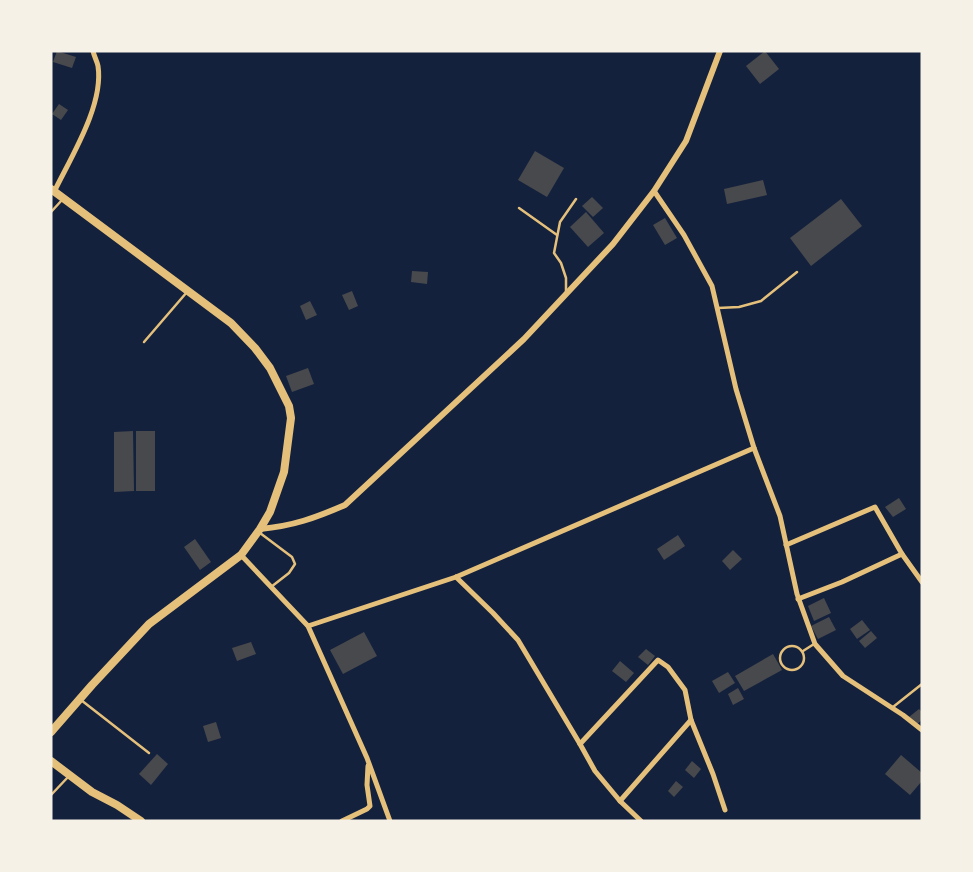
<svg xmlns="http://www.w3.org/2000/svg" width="973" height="872" viewBox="0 0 973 872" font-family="'IBM Plex Sans',sans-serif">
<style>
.building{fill:#48494c}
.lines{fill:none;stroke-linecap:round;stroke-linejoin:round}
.service{stroke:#e5c07b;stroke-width:2.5}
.minor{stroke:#e5c07b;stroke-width:5}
.tertiary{stroke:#e5c07b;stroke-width:6}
.primary{stroke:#e5c07b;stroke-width:8}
</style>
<rect width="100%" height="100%" fill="#14213d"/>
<!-- building -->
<g class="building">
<path d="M57,51L76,57L72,68L53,62Z"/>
<path d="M765,51L779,69L760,84L746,66Z"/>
<path d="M59,104L68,110L61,120L52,114Z"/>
<path d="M535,151L564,168L547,197L518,180Z"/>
<path d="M763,180L767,195L727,204L724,189Z"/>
<path d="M592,197L603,208L593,217L582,206Z"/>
<path d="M841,199L862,226L811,266L790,238Z"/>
<path d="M586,212L604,233L588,247L570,227Z"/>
<path d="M665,218L677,238L665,245L653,225Z"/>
<path d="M412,271L428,272L427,284L411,282Z"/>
<path d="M352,291L358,306L349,310L342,295Z"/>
<path d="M310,301L317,315L306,320L300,306Z"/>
<path d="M308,368L314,384L292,392L286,376Z"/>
<path d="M133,431L134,491L114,492V432Z"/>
<rect x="136" y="431" width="19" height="60"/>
<path d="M899,498L906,509L893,517L885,507Z"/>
<path d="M678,535L685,546L664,560L657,549Z"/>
<path d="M195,539L211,562L200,570L184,547Z"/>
<path d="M733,550L742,559L730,570L722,561Z"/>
<path d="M824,598L831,613L814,621L808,606Z"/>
<path d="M829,617L836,630L818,639L811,626Z"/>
<path d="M862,620L870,630L857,639L850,629Z"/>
<path d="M871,631L877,638L865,648L859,641Z"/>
<path d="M364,632L377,656L343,674L330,650Z"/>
<path d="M251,642L256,654L237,661L232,648Z"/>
<path d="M646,649L655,656L648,665L638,657Z"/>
<path d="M773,654L782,670L744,691L735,676Z"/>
<path d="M620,661L634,673L626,682L612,671Z"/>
<path d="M728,672L735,683L719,693L712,681Z"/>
<path d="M738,688L744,699L733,705L728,694Z"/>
<path d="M919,709L922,712V720L916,725L909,717Z"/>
<path d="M216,722L221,738L208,742L203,726Z"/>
<path d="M157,754L168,764L151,785L139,774Z"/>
<path d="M901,755L922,773V781L910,795L885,774Z"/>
<path d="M692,761L701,769L694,778L685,770Z"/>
<path d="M676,781L683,787L674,797L668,791Z"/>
</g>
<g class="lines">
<!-- service -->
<g class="service">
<path d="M519,208L557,235"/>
<path d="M51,212L62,200"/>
<path d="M566,291V278L561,263L554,253L560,222L576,199"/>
<path d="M718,308L739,307L761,301L797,272"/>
<path d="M144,342L187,292"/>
<path d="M260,533L292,557L295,564L289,573L271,587"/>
<circle cx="792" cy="658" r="12"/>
<path d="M803,651L814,644"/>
<path d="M81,700L149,753"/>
<path d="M893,707L922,684"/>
<path d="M51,795L69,776"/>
</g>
<!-- minor -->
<g class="minor">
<path d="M654,191L684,235L712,286L736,389L754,448L780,516L797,594L815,644L843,676L903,715L922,730"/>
<path d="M54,192C71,157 104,105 98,66C97,61 94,56 93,51"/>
<path d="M786,545L875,507L902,554L842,582L798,599"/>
<path d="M902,554L922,582"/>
<path d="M241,555L308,626L367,758L390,821"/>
<path d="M456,577L493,613L518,640L580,744L595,771L620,801L641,821"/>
<path d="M308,626L456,577L754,448"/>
<path d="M580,744L658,660L668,667L685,690L691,720L713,774L725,810"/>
<path d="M620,801L691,720"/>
<path d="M342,821L367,809L370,806L367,785L368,766"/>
</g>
<!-- tertiary -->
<path class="tertiary" d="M260,529C293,526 315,518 345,505L524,339L613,244L654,191L686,141L720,51"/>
<!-- primary -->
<g class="primary">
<path d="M51,189L231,323L255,348L270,368L289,406L291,418L284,472L270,512L260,529L241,555L149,624L92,685L51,732"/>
<path d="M51,761L92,792L117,805L141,821"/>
</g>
</g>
<!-- border -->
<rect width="973" height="872" fill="none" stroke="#f6f1e7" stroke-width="105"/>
</svg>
